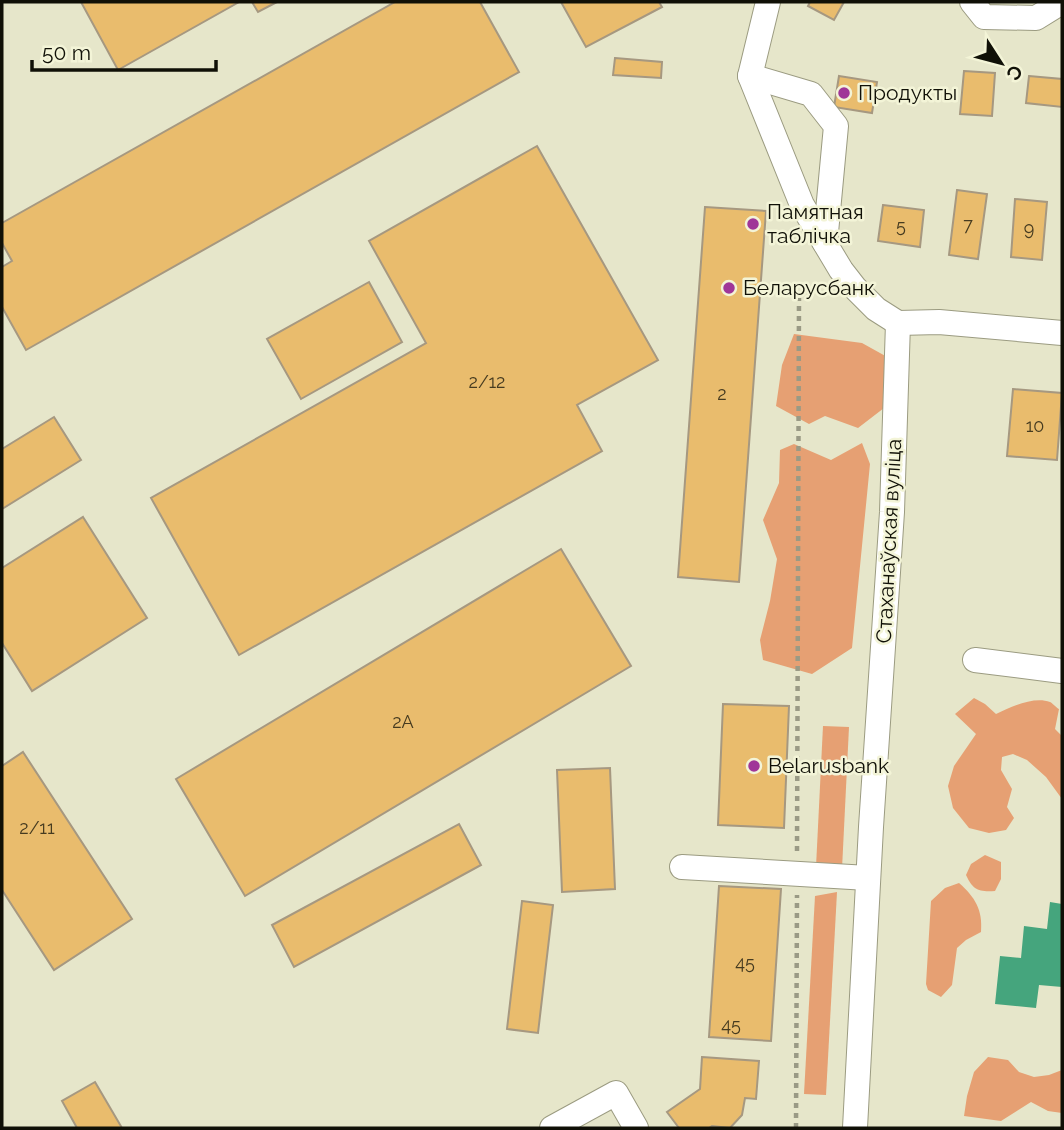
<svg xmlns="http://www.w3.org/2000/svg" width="1064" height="1130" viewBox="0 0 1064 1130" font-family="Raleway,sans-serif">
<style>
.green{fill:#e6a073}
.water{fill:#45a57d}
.building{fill:#e9bc6d;stroke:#a69880;stroke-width:2}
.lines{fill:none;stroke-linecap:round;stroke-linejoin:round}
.minor-casing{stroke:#9b9b81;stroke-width:26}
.path{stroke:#9a9a85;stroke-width:4.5;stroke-dasharray:5 5;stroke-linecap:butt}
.minor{stroke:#fff;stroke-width:24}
.poi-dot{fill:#a03698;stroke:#f3f4d7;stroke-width:2.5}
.labels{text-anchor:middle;stroke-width:5;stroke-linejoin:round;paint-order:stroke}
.number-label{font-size:18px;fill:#463b20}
.poi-label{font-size:21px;fill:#101007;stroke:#f3f4d7;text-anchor:start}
.street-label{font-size:21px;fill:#101007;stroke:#f3f4d7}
</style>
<rect width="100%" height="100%" fill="#e6e6ca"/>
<!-- green -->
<g class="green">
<path d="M794,334L862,343L889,358L884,408L858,428L825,416L809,424L776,406L782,365Z"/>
<path d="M862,443L870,464L852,648L812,674L763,660L760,640L770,601L777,559L763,520L779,483L780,450L794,444L831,460Z"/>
<path d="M974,698L985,704L996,714C1010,707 1034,696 1050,702C1051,702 1058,709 1059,709L1055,729L1062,736V799L1046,777L1027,760L1013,754L1002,757L1001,770L1012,789L1007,807L1014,818L1006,830L989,833L969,828L953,808L948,786L954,766L976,734L955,714Z"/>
<path d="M823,726L849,727L842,869L816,867Z"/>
<path d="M985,855L1001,862V879L995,891C978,892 973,890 966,875L971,864Z"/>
<path d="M959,883C975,897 983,910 981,932L966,940L957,948L952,985L941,997L928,990L926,984L931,901L945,888Z"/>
<path d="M837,892L826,1095L804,1094L815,896Z"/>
<path d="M988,1057L1008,1060L1019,1072L1034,1077L1049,1075L1062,1070V1113L1048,1111L1031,1102L1001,1121L964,1116L967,1096L974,1072Z"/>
</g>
<!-- water -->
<path class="water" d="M1050,902L1062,904V987L1039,985L1036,1008L995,1004L1000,956L1021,958L1024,926L1047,929Z"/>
<!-- building -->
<g class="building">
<path d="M81,2H239L118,70Z"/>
<path d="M252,2H277L258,12Z"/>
<path d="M395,2H480L519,72L26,350L2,307V267L12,261L2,243V223Z"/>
<path d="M561,2H659L662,7L586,47Z"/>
<path d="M810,2H844L834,20L808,6Z"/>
<path d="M615,58L662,62L661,78L613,75Z"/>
<path d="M964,71L995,73L992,116L960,114Z"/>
<path d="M839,76L877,82L872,113L834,107Z"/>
<path d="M1029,76L1062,79V107L1026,103Z"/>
<path d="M537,146L658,360L577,405L602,451L239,655L151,498L426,343L369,241Z"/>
<path d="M957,190L987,194L978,259L949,255Z"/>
<path d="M1015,199L1047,202L1042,260L1011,257Z"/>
<path d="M883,205L924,210L920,247L878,241Z"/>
<path d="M705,207L766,211L739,582L678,577Z"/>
<path d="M369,282L402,342L301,399L267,339Z"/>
<path d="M1013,389L1062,393L1057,460L1007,456Z"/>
<path d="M54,417L81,460L2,509V449Z"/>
<path d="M83,517L147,618L32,691L2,643V568Z"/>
<path d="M561,549L631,666L245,896L176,779Z"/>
<path d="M723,704L789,706L784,828L718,825Z"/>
<path d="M23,752L132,919L54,970L2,890V766Z"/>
<path d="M610,768L615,889L562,892L557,770Z"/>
<path d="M459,824L481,865L294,967L272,925Z"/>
<path d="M719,886L781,889L771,1041L709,1037Z"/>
<path d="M522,901L553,905L538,1033L507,1029Z"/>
<path d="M702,1057L759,1061L756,1099L745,1098L742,1115L730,1128L712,1126L709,1128H679L667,1112L700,1089Z"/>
<path d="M95,1082L122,1128H77L62,1101Z"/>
</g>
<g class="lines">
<defs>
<g id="minor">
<path d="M768,2L750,76L802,205L841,270L855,288L876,309L898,323"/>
<path d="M972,2L984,17L1036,18L1062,2"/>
<path d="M750,76L811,94L836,126L825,243"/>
<path d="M898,323L939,322L1062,333"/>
<path d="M975,660L1062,671"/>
<path d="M682,867L868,878"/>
<path d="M552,1128L616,1093L636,1128"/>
<path d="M855,1128L871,827L892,512L898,323"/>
</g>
</defs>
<!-- minor casing -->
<use href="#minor" class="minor-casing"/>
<!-- path -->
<g class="path">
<path d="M797,851L799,298"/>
<path d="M796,1128L797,895"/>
</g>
<!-- minor -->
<use href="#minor" class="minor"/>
</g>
<!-- markers -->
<g class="poi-dot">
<circle cx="844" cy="93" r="7"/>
<circle cx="753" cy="224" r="7"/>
<circle cx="729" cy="288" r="7"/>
<circle cx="754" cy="766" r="7"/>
</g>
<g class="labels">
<!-- number labels -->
<g class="number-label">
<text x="968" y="231">7</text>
<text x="901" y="232">5</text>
<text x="1029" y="235">9</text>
<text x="487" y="388">2/12</text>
<text x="722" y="400">2</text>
<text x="1035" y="432">10</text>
<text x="403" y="728">2А</text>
<text x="37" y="834">2/11</text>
<text x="745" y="969">45</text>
<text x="731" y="1031">45</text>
</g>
<!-- poi labels -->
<g class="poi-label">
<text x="858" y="100">Продукты</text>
<text x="767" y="219">Памятная<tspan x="767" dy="24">таблічка</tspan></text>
<text x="743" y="295">Беларусбанк</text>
<text x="768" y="773">Belarusbank</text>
</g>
<!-- street labels -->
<g class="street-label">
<text transform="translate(889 541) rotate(-87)" y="7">Стаханаўская вуліца</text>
</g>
</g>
<!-- border -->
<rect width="1064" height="1130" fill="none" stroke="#101007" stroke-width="7"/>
<!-- north arrow -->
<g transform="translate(1001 63) rotate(126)" stroke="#f3f4d7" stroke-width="5" paint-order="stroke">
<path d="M0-5L12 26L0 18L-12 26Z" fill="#101007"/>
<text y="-10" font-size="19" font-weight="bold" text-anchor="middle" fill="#101007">С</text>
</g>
<!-- scale -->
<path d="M32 60v10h184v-10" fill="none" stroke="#101007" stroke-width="3.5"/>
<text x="42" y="60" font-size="21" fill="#101007" stroke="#f3f4d7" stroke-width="5" paint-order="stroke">50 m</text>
</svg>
